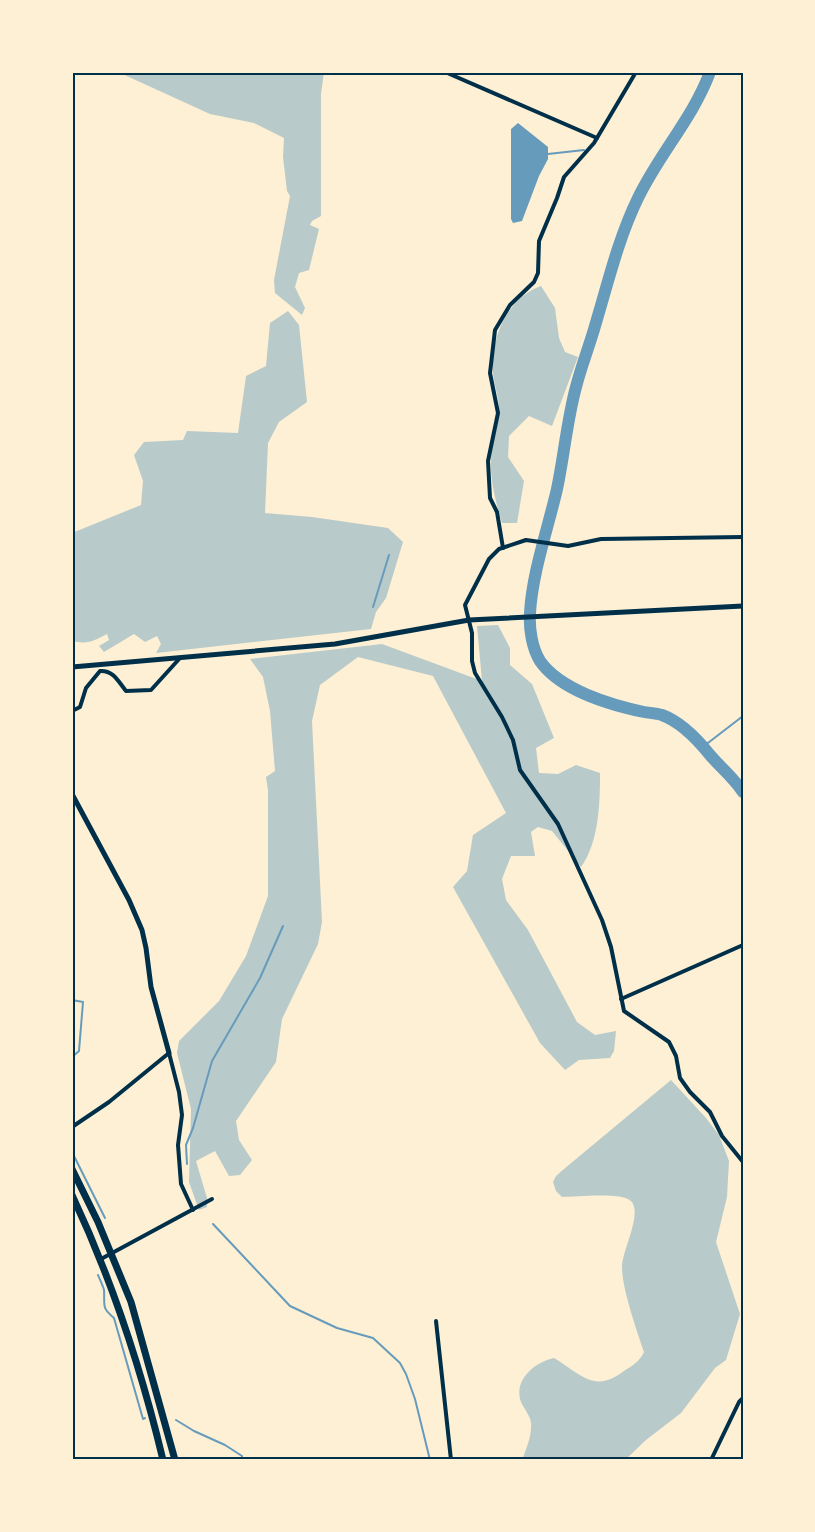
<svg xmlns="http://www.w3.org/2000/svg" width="815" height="1532" viewBox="0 0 815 1532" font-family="'DejaVu Sans',sans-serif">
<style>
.green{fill:#b9caca}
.water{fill:#669bbc}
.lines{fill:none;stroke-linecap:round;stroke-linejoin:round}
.stream{stroke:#669bbc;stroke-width:2}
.river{stroke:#669bbc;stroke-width:12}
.minor{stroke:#003049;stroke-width:4}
.tertiary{stroke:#003049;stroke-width:5}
.trunk{stroke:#003049;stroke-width:7}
.neatline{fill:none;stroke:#003049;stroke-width:2}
</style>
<rect width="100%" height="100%" fill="#fdf0d5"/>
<!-- green -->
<g class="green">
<path d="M118,72H324L321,94V216L312,221L310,225L319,229L309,270L299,273L295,287L305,308L302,315L275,293L274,280L290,196L287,191L283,157L284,138L254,123L210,114Z"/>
<path d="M541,286L555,308L559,338L565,352L578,357L552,426L529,416L509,436L508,457L524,481L517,523H502C496,502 490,481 491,459C492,442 499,426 499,409C499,397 494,385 493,373C490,338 507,298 541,286Z"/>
<path d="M288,311L299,325L307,402L279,422L268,443L265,513L312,517L388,528L403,542L386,598L376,612L371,629L156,653L161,644L157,636L145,642L134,634L104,652L99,646L109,640L107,634C96,640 85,646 72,640V533L141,505L143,481L134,455L144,442L183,440L187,431L238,433L246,376L266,366L270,323Z"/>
<path d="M498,625L510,648V665L532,684L554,738L536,748L539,773L558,774L576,765L600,773C600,803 599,842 581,867L552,831L538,827L531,832L535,856H511L502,879L506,900L528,930L577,1022L595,1035L616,1031L614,1051L610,1058L579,1060L565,1070L540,1043L453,887L467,871L473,835L506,813L433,676L358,657L320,685L312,721L322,922L318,944L282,1019L276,1062L236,1121L239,1140L252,1160L240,1175L229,1176L215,1151L196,1161L207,1198V1207L199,1210L189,1182L191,1109L177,1053L179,1041L219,1001L246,956L268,896V790L266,777L275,771L270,711L263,677L250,659L382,644L482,681L477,626Z"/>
<path d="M671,1080L706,1118L719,1135L729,1161L727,1197L716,1242L740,1314L726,1360L715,1368L681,1413L646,1440L625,1460H522C526,1449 532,1436 531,1423C530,1415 524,1409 521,1402C513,1380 535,1362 554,1358C581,1374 594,1394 624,1371C632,1366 640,1361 644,1352C637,1331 622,1289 622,1267C622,1251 643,1213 631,1201C621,1192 576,1197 562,1197L556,1191L553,1182L556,1176L564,1169Z"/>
</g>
<!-- water -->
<path class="water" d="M518,123L548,147V159L539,176L522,221L513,223L511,219V129Z"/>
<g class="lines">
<!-- stream -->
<g class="stream">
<path d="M548,154L584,150"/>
<path d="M373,607L389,555"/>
<path d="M704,746L743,716"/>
<path d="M72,1000L83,1002L79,1051L72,1057"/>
<path d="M72,1152L105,1218"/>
<path d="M187,1164L186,1145L193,1128L212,1061L260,978L283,926"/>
<path d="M213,1224L290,1306L337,1328L373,1338L400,1363L406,1374L415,1399L430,1460"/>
<path d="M98,1275C100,1280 103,1286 104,1290C105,1306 101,1307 114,1318L143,1419L145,1418"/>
<path d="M176,1420L194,1431L225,1445L242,1456V1460"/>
</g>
<!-- river -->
<path class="river" d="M710,72C693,118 659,154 638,198C618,239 608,283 595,326C589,347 581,367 576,387C567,420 564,456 557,489C548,528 532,574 530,613C529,629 532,648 540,661C560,690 611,705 644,712C649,713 656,713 662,715C681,722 698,740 710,755C721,768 732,776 743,792"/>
<!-- minor -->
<g class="minor">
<path d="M445,72L597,138"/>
<path d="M743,537L601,539L568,546L526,540L499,549L489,559L465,605L472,633V661L475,673L502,717L513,740L520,770L558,824L602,920L611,947L624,1011L669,1042L676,1056L680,1078L690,1092L710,1112L722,1136L743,1162"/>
<path d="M503,548L497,512L490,498L488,461L498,413L490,373L495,330L510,305L534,282L538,273L539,241L557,198L564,177L594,143L636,72"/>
<path d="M72,711L80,707L86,688L100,671C113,670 118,681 126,691L151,690L180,658"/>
<path d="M621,999L743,945"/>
<path d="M72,1127L109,1102L169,1053L179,1092L182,1115L178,1145L181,1184L193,1210"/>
<path d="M101,1259L212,1199"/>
<path d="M436,1321L451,1460"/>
<path d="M711,1460L739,1402L743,1398"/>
</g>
<!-- tertiary -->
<g class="tertiary">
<path d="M72,667L335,644L469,620L743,606"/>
<path d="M72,794L129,900L142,930L146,948L151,987L169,1053"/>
</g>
<!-- trunk -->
<g class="trunk">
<path d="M72,1169L98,1222L131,1302L175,1460"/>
<path d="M72,1195C112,1280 141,1368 163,1460"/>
</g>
</g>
<!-- border -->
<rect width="815" height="1532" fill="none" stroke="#fdf0d5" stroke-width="147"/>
<rect x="74" y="74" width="668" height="1384" class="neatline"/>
</svg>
